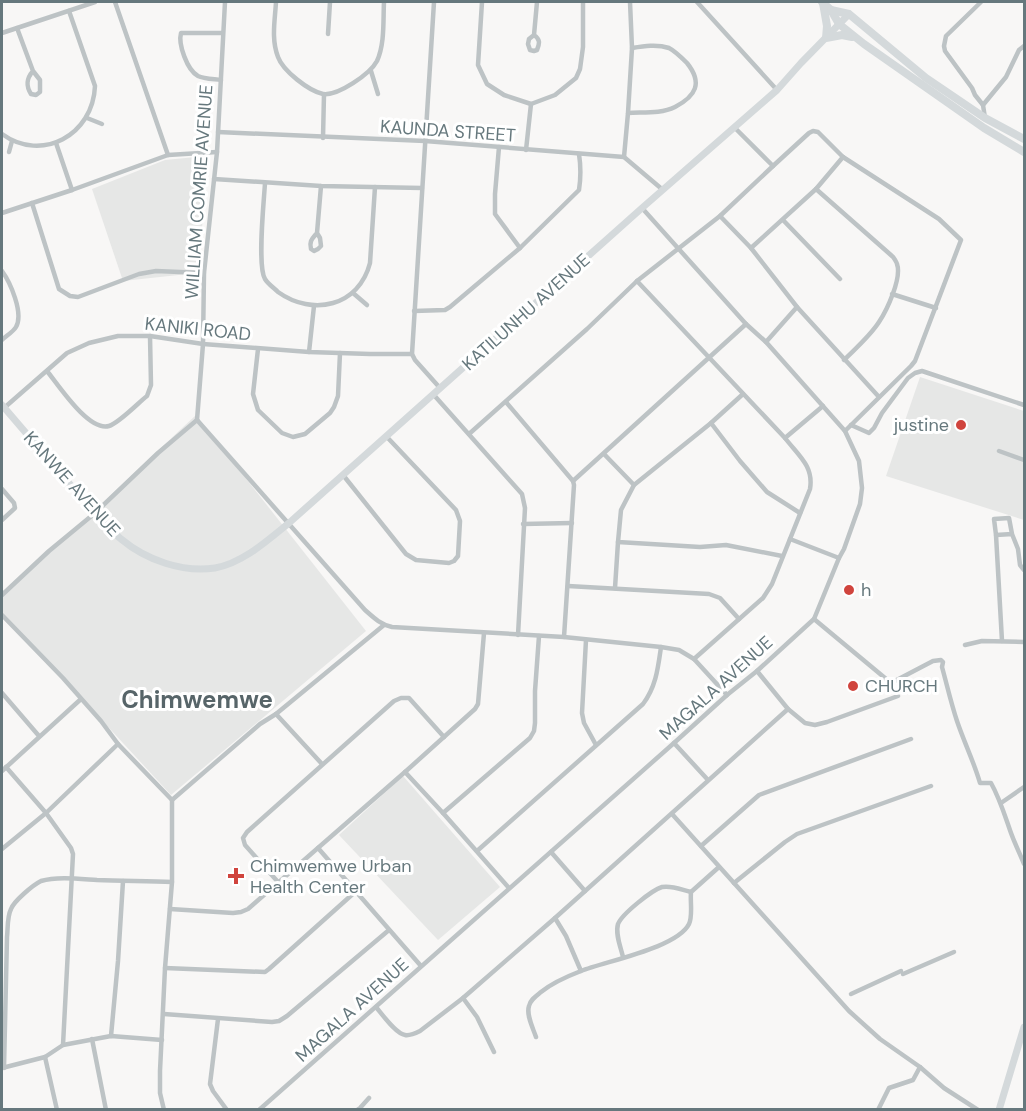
<svg xmlns="http://www.w3.org/2000/svg" width="1026" height="1111" viewBox="0 0 1026 1111" font-family="'DM Sans',sans-serif">
<style>
.built{fill:#e6e7e6}
.lines{fill:none;stroke-linecap:round;stroke-linejoin:round}
.street{stroke:#bdc3c5;stroke-width:4.5}
.secondary{stroke:#d4d9db;stroke-width:7}
.highway{stroke:#d4d9db;stroke-width:8}
.poi-dot{fill:#d0443d;stroke:#fff;stroke-width:2}
.labels{text-anchor:middle;stroke-width:6;stroke-linejoin:round;paint-order:stroke}
.street-label{font-size:18px;fill:#66787d;stroke:#fff}
.poi-label{font-size:18px;fill:#66787d;stroke:#fff;text-anchor:start}
.district-label{font-size:24px;font-weight:bold;fill:#576569;stroke:#fff}
</style>
<rect width="100%" height="100%" fill="#f8f7f6"/>
<!-- built -->
<g class="built">
<path d="M206,156L207,182L197,273L123,281L92,189L165,160Z"/>
<path d="M920,377L1024,411V520L886,476Z"/>
<path d="M196,415L366,631L171,795L2,612V597Z"/>
<path d="M403,776L500,887L438,940L339,835Z"/>
</g>
<g class="lines">
<!-- street -->
<g class="street">
<path d="M115,2L168,155"/>
<path d="M276,2C275,20 271,39 278,57C283,71 309,91 323,94C338,96 370,74 377,61C385,43 383,21 384,2"/>
<path d="M434,2L412,354L415,360L440,388"/>
<path d="M482,2L478,65L487,84L504,95L531,104L555,95L576,78L580,69L583,47V2"/>
<path d="M697,2L777,90"/>
<path d="M981,2L946,36L944,46L945,51L972,88L975,95L983,105"/>
<path d="M17,28L33,71L40,80V92L36,95L31,94C26,86 26,79 33,71"/>
<path d="M2,33L95,2"/>
<path d="M328,34L330,2"/>
<path d="M534,35C540,39 540,43 537,50L534,51L530,50L528,44L529,39L534,35L537,2"/>
<path d="M371,71L378,94"/>
<path d="M221,80C214,79 204,79 198,76C187,70 178,44 181,33H222"/>
<path d="M628,113C643,112 661,114 675,107C696,96 703,83 687,63C682,58 675,51 669,48C657,44 644,46 632,48"/>
<path d="M87,118L102,124"/>
<path d="M985,118L983,105L1006,77L1019,50L1024,46"/>
<path d="M218,132L425,141L624,157L663,190"/>
<path d="M2,134C42,163 93,135 95,86L69,11"/>
<path d="M323,138L324,94"/>
<path d="M56,143L72,190"/>
<path d="M499,147L495,194V214L520,248"/>
<path d="M526,150L531,104"/>
<path d="M9,152L12,141"/>
<path d="M624,157L628,113L632,48L630,2"/>
<path d="M773,166L809,133L813,131L818,132L843,157L939,219L961,240L915,361L911,366L845,431"/>
<path d="M214,179L321,186L422,188"/>
<path d="M265,183C264,201 257,266 265,279C268,284 274,288 278,292C313,317 359,306 370,263L375,187"/>
<path d="M816,189L892,256C893,256 897,263 897,264C902,278 887,310 879,322C870,336 856,348 844,360"/>
<path d="M32,203L59,289L70,296L78,297L139,274L156,271L204,273"/>
<path d="M2,213L72,190L168,155L217,152"/>
<path d="M720,216L751,248L797,307L879,397"/>
<path d="M783,220L840,279"/>
<path d="M317,233C312,239 309,241 311,249L314,251L318,249L321,246L320,238L317,233L321,186"/>
<path d="M751,248L816,189L843,157"/>
<path d="M2,271C10,282 24,313 16,327C13,332 6,336 2,340"/>
<path d="M637,281L785,438C798,455 814,466 810,489L772,584L763,598L694,659"/>
<path d="M353,293L367,305"/>
<path d="M892,294L936,308"/>
<path d="M414,311L445,310L450,307L520,248L579,190C581,177 581,167 579,154"/>
<path d="M766,342L797,307"/>
<path d="M258,349L253,394L258,410L282,433L293,437L305,434L330,413L334,407L338,396L340,353"/>
<path d="M309,352L314,306"/>
<path d="M47,371C59,386 89,432 109,426C119,423 138,403 147,396L151,385L150,336"/>
<path d="M433,394L522,494L525,508L518,635"/>
<path d="M743,394L711,423L634,485L621,510L618,542L700,547L726,545L782,556"/>
<path d="M506,402L573,481L574,485L564,637"/>
<path d="M4,408L67,353L89,343L118,336H150L203,344L309,352L370,354H412"/>
<path d="M197,420L365,610C374,618 380,624 392,627L564,637L661,647L679,650L694,659L727,695"/>
<path d="M197,420L203,344L204,273L217,152L225,2"/>
<path d="M711,423L740,461L767,492L800,513"/>
<path d="M851,425L869,433L874,428L882,413L908,378L915,373L922,371L1024,405"/>
<path d="M469,434L587,329L637,281L720,216L773,166L734,127"/>
<path d="M785,438L823,406"/>
<path d="M999,451L1024,460"/>
<path d="M604,454L634,485"/>
<path d="M343,475L406,554L416,560L449,563L454,561L458,556L460,521L456,510L386,436"/>
<path d="M573,481L746,324"/>
<path d="M2,489L14,503L15,508L2,520"/>
<path d="M523,524L572,523"/>
<path d="M1012,534L1009,518L994,519L996,535L1012,534L1018,549L1020,565L1024,570"/>
<path d="M996,535L1002,641"/>
<path d="M790,539L839,558"/>
<path d="M568,586L709,594L720,598L739,619"/>
<path d="M615,588L618,542"/>
<path d="M2,595L49,551L95,513L158,453L197,420"/>
<path d="M2,615L63,678L101,721L118,744L172,800V882L165,968L160,1071V1093L164,1110"/>
<path d="M814,619L891,683L933,661L941,660L943,662L942,667C947,685 951,703 957,721C964,742 974,762 980,783H991C1000,799 1005,816 1011,833C1015,844 1020,854 1024,864"/>
<path d="M586,640L582,713L584,723L596,745"/>
<path d="M965,645L982,641L1024,642"/>
<path d="M757,671L788,709L805,723L815,725L827,722L898,696"/>
<path d="M2,693L39,736"/>
<path d="M276,714L322,764"/>
<path d="M674,743L708,780"/>
<path d="M6,767L46,813L71,848L73,854L63,1045"/>
<path d="M2,771L81,699"/>
<path d="M405,772L443,813L530,738L534,731L535,723V691L539,636"/>
<path d="M172,800L260,724L276,714L384,625"/>
<path d="M1001,803L1024,787"/>
<path d="M443,813L509,888"/>
<path d="M672,814L849,1011L880,1039L920,1067L944,1088L978,1110"/>
<path d="M701,846L759,795L911,739"/>
<path d="M318,848L421,966"/>
<path d="M2,849L46,813L118,744"/>
<path d="M477,851L643,704C656,687 658,668 661,647"/>
<path d="M551,852L585,891"/>
<path d="M278,882L245,845L243,838L247,832L394,701L401,698H409L444,737"/>
<path d="M734,883L785,842L797,834L931,786"/>
<path d="M170,909L233,913L241,912L248,909L405,772L475,709L478,704L484,633"/>
<path d="M555,918L566,936L581,971"/>
<path d="M623,957C621,948 615,934 618,924C622,914 652,890 662,887C672,885 682,890 691,892"/>
<path d="M165,968L265,972L269,969L355,892"/>
<path d="M903,974L954,952"/>
<path d="M851,994L901,971"/>
<path d="M463,998L477,1017L494,1052"/>
<path d="M376,1007C382,1014 396,1034 405,1035C410,1036 416,1033 420,1031L463,998L555,918L788,709"/>
<path d="M164,1014L272,1022L279,1021L287,1016L389,930"/>
<path d="M218,1019L210,1084L213,1091L227,1110"/>
<path d="M111,1036L118,961L123,881"/>
<path d="M536,1037C533,1028 526,1015 529,1006C530,1000 536,996 541,992C552,983 568,976 581,971C606,961 677,948 689,924C693,916 690,902 691,892L719,867"/>
<path d="M92,1039L106,1110"/>
<path d="M45,1057L57,1110"/>
<path d="M2,1068L45,1057L63,1045L111,1036L162,1040"/>
<path d="M4,1068L7,937C8,928 7,917 11,909C14,901 33,885 41,881C57,876 81,879 97,880C122,881 147,881 172,882"/>
<path d="M259,1110L674,743L727,695L757,671L814,619L839,558L844,549L860,504L862,488L859,461L845,431L766,342L746,324L642,208"/>
<path d="M357,1110L360,1108L369,1098"/>
<path d="M878,1110L889,1088L913,1080L920,1067"/>
</g>
<!-- secondary -->
<g class="secondary">
<path d="M2,405C24,431 46,456 68,482C85,501 101,523 121,539C146,560 183,573 215,568C243,563 268,540 289,523L642,208L777,90L801,63L849,14"/>
<path d="M999,1110L1024,1027"/>
</g>
<!-- highway -->
<g class="highway">
<path d="M822,2L831,10L839,24L864,44L984,128L1024,152"/>
<path d="M823,3L827,26L826,38L842,35L852,37"/>
<path d="M831,10L849,14L926,78L985,118L1024,139"/>
</g>
</g>
<!-- markers -->
<g class="poi-dot">
<circle cx="961" cy="425" r="6"/>
<circle cx="849" cy="590" r="6"/>
<circle cx="853" cy="686" r="6"/>
<path d="M233 867h6v6h6v6h-6v6h-6v-6h-6v-6h6z"/>
</g>
<g class="labels">
<!-- street labels -->
<g class="street-label">
<text transform="translate(448 131) rotate(4)" y="6">KAUNDA STREET</text>
<text transform="translate(199 192) rotate(-86)" y="6">WILLIAM COMRIE AVENUE</text>
<text transform="translate(526 312) rotate(-42)" y="6">KATILUNHU AVENUE</text>
<text transform="translate(198 329) rotate(6)" y="6">KANIKI ROAD</text>
<text transform="translate(72 484) rotate(48)" y="6">KANWE AVENUE</text>
<text transform="translate(716 688) rotate(-42)" y="6">MAGALA AVENUE</text>
<text transform="translate(352 1010) rotate(-42)" y="6">MAGALA AVENUE</text>
</g>
<!-- poi labels -->
<g class="poi-label">
<text x="949" y="431" text-anchor="end">justine</text>
<text x="861" y="596">h</text>
<text x="865" y="692">CHURCH</text>
<text x="250" y="872">Chimwemwe Urban<tspan x="250" dy="21">Health Center</tspan></text>
</g>
<!-- district labels -->
<g class="district-label">
<text x="197" y="708">Chimwemwe</text>
</g>
</g>
<!-- border -->
<rect width="1026" height="1111" fill="none" stroke="#66787d" stroke-width="6"/>
</svg>
